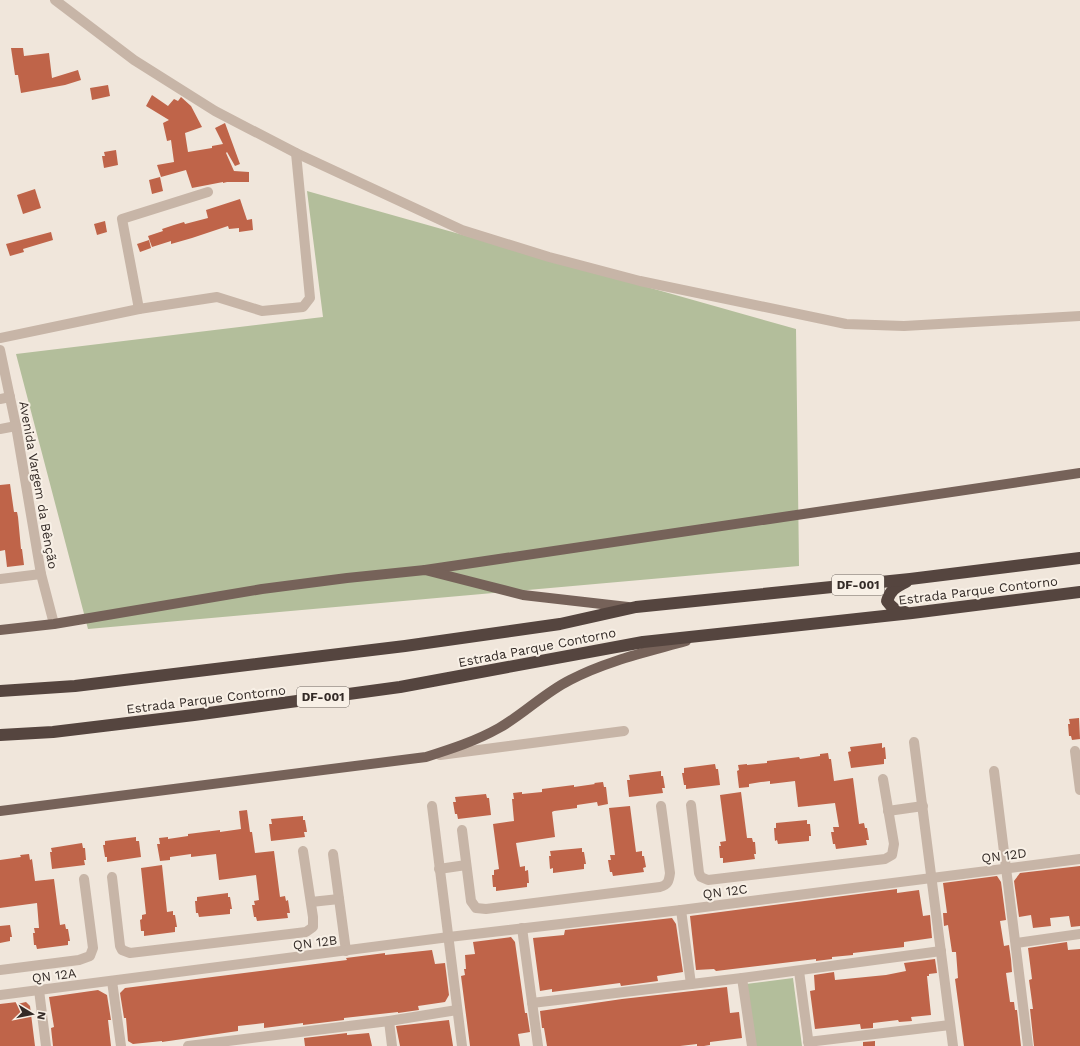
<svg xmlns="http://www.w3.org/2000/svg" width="1080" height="1046" viewBox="0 0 1080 1046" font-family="'Work Sans',sans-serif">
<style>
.green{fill:#b3be9b}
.building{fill:#bf6449}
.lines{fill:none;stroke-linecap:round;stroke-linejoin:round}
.minor{stroke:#c7b5a7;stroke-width:10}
.major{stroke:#766259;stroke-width:10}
.highway{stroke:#55453f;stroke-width:12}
.labels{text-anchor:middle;stroke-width:4;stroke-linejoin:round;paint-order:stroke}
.shield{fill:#f8f0e6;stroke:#6f6660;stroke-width:1}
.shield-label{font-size:12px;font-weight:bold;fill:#342b27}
.street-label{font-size:13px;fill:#342b27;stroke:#f8f0e6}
</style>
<rect width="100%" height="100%" fill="#f0e6db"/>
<!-- green -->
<g class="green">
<path d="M307,191L796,329L799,566L88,629L16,354L323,317Z"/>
<path d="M793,978L802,1046H754L746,984Z"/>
</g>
<!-- building -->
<g class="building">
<path d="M11,48H23L24,56L49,53L52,78L78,70L81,80L65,85L21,93L18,75H15Z"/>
<path d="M108,85L110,96L92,100L90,88Z"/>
<path d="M152,95L168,106L174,99L178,101L181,97L191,106L202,127L185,133L188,152L212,148V146L223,144L215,128L225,123L240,164L235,166L227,152L226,153L234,171L249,172V182H227L223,183V182L192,188L186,170L161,177L157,165L174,162L171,140L167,141L163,123L169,120L146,106Z"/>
<path d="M116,150L118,165L104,168L102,156H105L104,152Z"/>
<path d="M160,177L163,191L152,194L149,180Z"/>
<path d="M35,189L41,208L23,214L17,195Z"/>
<path d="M240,199L247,220L252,219L253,230L239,232V228L229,229L228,226L192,238L171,244V241L152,247L148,236L163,231L162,229L174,225L184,222L185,224L208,218L206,210Z"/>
<path d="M105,221L107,232L97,235L94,224Z"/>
<path d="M51,232L53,240L23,249L24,252L10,256L6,244Z"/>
<path d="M149,240L151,248L140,252L137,244Z"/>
<path d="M10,484L14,512H17L18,517L21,549H22L24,565L7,567L5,550L0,551V485Z"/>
<path d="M1079,718L1080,739L1072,740L1071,736H1069L1068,724H1070L1069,719Z"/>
<path d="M882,743V748L885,747L886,759H884V764L851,768L848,752L851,751L850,747Z"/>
<path d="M828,753L829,759H831L834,781L853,778L859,824L864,823L865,828H867L869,840H866L867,845L836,849L835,844H833L831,832H834L833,827H839L835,803L798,807L795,781L770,784V781L761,782L749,784V787L739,788L737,771L739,770L738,765L747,764V765L767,763V761L799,757L800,759L820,756V754Z"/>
<path d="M715,764L716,769H718L720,785L686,789V785H684L682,773H684V768Z"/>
<path d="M661,771V776H663L665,788H662L663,793L629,797L627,780H630L629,775Z"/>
<path d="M603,782L604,787H606L608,804L598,806L597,802L577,805V808L554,811L552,812L555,837L516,843L520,867L525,866V871L528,870L529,883H527V887L496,891V887H493L492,875H494V870L499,869L493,824L514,821L512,799H514L513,793L522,792V794L542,792V789L574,785V787L595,784L594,783Z"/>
<path d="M741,792L747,838H752L753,842H755L756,854H754L755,859L723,863V858H720L719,846H721L720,842L726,841L720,795Z"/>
<path d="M486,794L487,798H489L491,815L458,819L457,814H455L453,802H456L455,797Z"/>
<path d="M630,806L636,852L642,851V856H644L646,867L643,868L644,872L613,876L612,872H610L608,860H611L610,855H615L609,808Z"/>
<path d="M247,810L250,832H252L255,853L274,851L280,897L285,896L286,901L288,900L290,913H287L288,918L257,921L256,917H254L252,905H255L254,901L259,900L256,875L219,880L216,854L191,857V854L170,857V860L160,861L157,844H160L159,838L168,837V839L188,836V834L220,830V832L241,829L239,811Z"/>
<path d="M303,816V820H305L307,832H304L305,837L271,841L269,824H272L271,819Z"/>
<path d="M807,820V824H810L811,836H809V841L778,844L777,840L775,841L774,828H776V823Z"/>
<path d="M136,837V841H139L141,857L107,862V857H105L103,845H105V841Z"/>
<path d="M82,843L83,848H85L86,860H84L85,865L52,869L50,852H52L51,848Z"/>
<path d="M582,848V852H584L586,864H584V869L553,873V868L550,869L549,856H551L550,851Z"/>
<path d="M29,854L30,860L32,859L35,881L54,879L60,925L65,924L66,929H68L70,941H68V945L37,949L36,945H34L33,933H35L34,928H39L37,903L0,908V860L21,857L20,855Z"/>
<path d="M162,865L167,912L173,911V915H175L177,927H175V932L144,936V931H141L140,920L142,919V915L146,914L141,868Z"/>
<path d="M1080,866V926L1071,927L1069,916L1050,918L1051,926L1033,928L1031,915L1019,917L1014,881L1020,873Z"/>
<path d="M997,876L1001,882L1006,920L1000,921L1004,946L1009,945L1011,959L1012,972L1006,973L1010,1002H1014L1015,1010H1017L1021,1046H964L955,979L958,978L956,952H952L948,925L944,926L943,913H947L943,883Z"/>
<path d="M897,889V893L919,890L923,916L930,915L932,938L904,942V947L853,953V955L832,957V959L816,961V959L716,971L714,969L696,970L690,916Z"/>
<path d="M228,893V897H230L232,909H230V914L199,917L198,913H196L195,901H197V897Z"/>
<path d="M672,918L676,924L683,972L657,976L658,981L621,986L620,983L552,992V989L540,991L533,938L564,935L565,930Z"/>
<path d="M10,925L12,937H10V941L0,943V926Z"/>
<path d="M511,937L515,942L525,1013H527L530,1032L518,1034L520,1046H470L461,976L465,975L464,969H466L465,955L475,954L473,942Z"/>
<path d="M1067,942L1068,950L1080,949V1046H1034L1030,1009H1033L1029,980L1032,979L1028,948Z"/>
<path d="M432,950L435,964L445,963L449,995L445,1002L418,1006L419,1010L398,1013V1012L344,1018V1020L303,1025V1023L264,1028V1023L238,1026V1031L162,1042V1041L133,1044L128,1041L126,1018H124L120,993L125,988L347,960L346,958L385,953V955Z"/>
<path d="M935,959L937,973L929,974V976H927L931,1015L911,1017L912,1021L899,1022L898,1020L873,1023V1028L861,1029L860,1024L815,1029L810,991L815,990L814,975L834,972L835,980L886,975L906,971L904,963Z"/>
<path d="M727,987L730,1013L739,1012L742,1038L710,1042V1045L704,1046H697V1044L680,1046H547L544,1028H542L540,1011L622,999Z"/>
<path d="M98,990L107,995L111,1020H108L111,1046H53L51,1028L54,1027L49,997Z"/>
<path d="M17,1002V1004L26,1002L30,1006L35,1046H0V1004Z"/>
<path d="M449,1020L453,1046H400L396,1026Z"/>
<path d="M347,1033V1035L369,1033L372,1046H305L304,1038Z"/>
<path d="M875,1041V1046H863V1042Z"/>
</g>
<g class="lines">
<!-- minor -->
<g class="minor">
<path d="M55,0L134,60L215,111L296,153L462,230L549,257L640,281L846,324L904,326L1080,316"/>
<path d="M139,309L122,219L208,192"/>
<path d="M0,338L139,309L217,297L262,311L303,307L310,298L296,153"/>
<path d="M0,350L16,426L41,574L54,624"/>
<path d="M0,399L10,397"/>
<path d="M0,429L16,426"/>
<path d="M0,579L41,574"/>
<path d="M914,742L953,1046"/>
<path d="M1075,751L1080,790"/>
<path d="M440,755L624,731"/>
<path d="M994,771L1028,1046"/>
<path d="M691,805L699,873L701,877L708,880L885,859L892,855L894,844L883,779"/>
<path d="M432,806L462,1046"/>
<path d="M888,811L923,806"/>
<path d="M462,830L471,901L476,908L486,909L660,887C668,885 669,881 670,873L661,806"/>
<path d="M333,854L346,951"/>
<path d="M439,869L466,865"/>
<path d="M112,877L120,946L122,950L130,953L306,932L313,927V917L303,851"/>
<path d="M311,902L339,899"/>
<path d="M681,910L691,984"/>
<path d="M522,928L538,1046"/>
<path d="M1016,943L1080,934"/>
<path d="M0,970L79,960L90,956L93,948L84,879"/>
<path d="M799,971L809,1046"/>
<path d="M742,978L752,1046"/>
<path d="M112,981L121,1046"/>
<path d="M39,990L46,1046"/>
<path d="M0,995L449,937L681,910L1080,859"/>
<path d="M532,1003L742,978L941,951"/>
<path d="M389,1021L392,1046"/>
<path d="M808,1042L950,1025"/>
<path d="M188,1046L389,1021L457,1010"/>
</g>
<!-- major -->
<g class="major">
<path d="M425,570L1080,473"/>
<path d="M0,630L54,624L262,589L347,578L425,570L523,595L628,607"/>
<path d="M0,811L426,757C451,749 476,741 499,728C524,714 544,693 570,680C606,661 647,652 686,641"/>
</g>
<!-- highway -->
<g class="highway">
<path d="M905,612C896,611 892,608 887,601C890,590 896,587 906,582"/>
<path d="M0,691L75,686L405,646L560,624L636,607L910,579L1080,558"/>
<path d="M0,735L53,732L194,715L400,687L643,642L912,613L1080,592"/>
</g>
</g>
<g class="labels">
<!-- shield labels -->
<g class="shield">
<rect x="832" y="575" width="52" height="20" rx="3"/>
<rect x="297" y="687" width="52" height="20" rx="3"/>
</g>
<g class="shield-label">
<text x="858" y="589">DF-001</text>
<text x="323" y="701">DF-001</text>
</g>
<!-- street labels -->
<g class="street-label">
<text transform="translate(39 485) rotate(80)" y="5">Avenida Vargem da Bênção</text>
<text transform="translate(978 590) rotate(-7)" y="5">Estrada Parque Contorno</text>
<text transform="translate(537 647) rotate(-11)" y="5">Estrada Parque Contorno</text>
<text transform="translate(206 699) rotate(-7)" y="5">Estrada Parque Contorno</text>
<text transform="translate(1004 855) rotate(-7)" y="5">QN 12D</text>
<text transform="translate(725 891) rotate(-7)" y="5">QN 12C</text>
<text transform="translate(315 942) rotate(-7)" y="5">QN 12B</text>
<text transform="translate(54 975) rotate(-7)" y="5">QN 12A</text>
</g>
</g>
<!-- north arrow -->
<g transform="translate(32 1014) rotate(100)" stroke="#f8f0e6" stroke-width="3" paint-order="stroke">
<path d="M0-3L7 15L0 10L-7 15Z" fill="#342b27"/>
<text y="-6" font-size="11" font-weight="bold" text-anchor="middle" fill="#342b27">N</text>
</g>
</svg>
